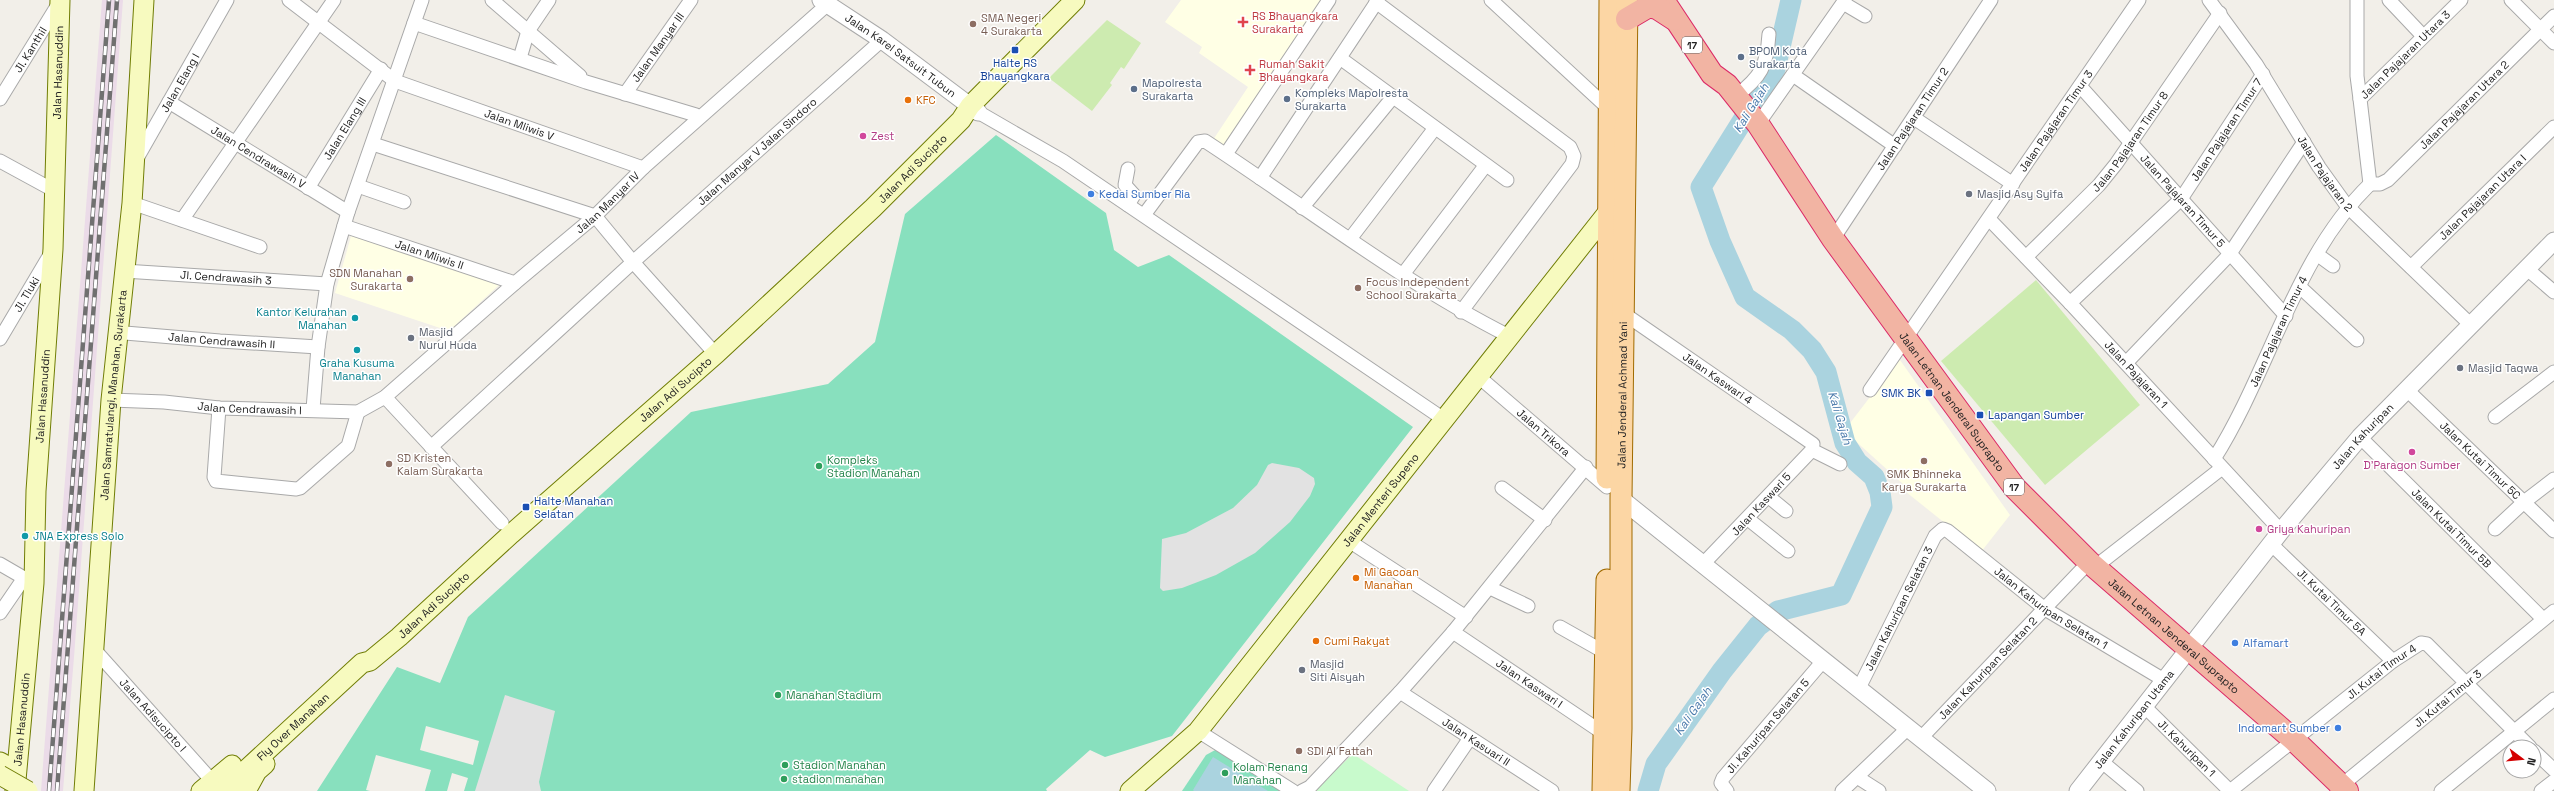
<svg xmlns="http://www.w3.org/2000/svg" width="2554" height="791" viewBox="0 0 2554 791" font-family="'Space Grotesk',sans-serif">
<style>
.industrial{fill:#ebdbe8}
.education{fill:#ffffe5}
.grass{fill:#cdebb0}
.park{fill:#c8facc}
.pitch{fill:#88e0be;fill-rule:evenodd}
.parking{fill:#e2e2e2}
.water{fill:#aad3df}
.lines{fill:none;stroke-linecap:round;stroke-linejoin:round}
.river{stroke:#aad3df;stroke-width:21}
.minor-casing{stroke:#a9a9a9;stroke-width:15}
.tertiary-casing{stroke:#a9a9a9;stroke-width:19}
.secondary-casing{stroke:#707d05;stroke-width:21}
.primary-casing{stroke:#a06b00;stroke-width:23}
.trunk-casing{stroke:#dc2a67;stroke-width:24}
.minor{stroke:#fff;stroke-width:13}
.tertiary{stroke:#fff;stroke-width:17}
.secondary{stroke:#f7fabf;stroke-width:19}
.primary{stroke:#fcd6a4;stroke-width:21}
.trunk{stroke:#f2b4a3;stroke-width:22}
.rail-casing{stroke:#707070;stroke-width:4.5}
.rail{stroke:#fff;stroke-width:3;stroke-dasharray:9;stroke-linecap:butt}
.secondary-bridge-casing{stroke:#707d05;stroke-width:21;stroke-linecap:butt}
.secondary-bridge{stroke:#f7fabf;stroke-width:19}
.health-dot{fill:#e0444e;stroke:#fff;stroke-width:1.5}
.education-dot{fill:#8d6e63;stroke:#fff;stroke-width:1.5}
.transit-dot{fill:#1a4fb4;stroke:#fff;stroke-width:1.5}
.service-dot{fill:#5c6f8a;stroke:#fff;stroke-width:1.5}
.food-dot{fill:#e8710a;stroke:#fff;stroke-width:1.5}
.hotel-dot{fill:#d1479c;stroke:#fff;stroke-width:1.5}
.shop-dot{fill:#3f7fe0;stroke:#fff;stroke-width:1.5}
.worship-dot{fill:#6b7280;stroke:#fff;stroke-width:1.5}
.culture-dot{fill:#0f9aa8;stroke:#fff;stroke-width:1.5}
.leisure-dot{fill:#2e9e5b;stroke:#fff;stroke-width:1.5}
.labels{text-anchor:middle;stroke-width:3;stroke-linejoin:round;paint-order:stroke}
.shield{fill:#fff;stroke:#646464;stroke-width:1}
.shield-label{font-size:10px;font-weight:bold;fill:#222}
.health-label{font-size:11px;fill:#be3a42;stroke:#fff;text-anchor:start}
.education-label{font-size:11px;fill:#785e54;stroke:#fff;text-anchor:start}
.street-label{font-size:11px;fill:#222;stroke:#fff}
.service-label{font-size:11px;fill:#4e5e75;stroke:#fff;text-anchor:start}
.transit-label{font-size:11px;fill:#164399;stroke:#fff;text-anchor:start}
.food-label{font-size:11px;fill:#c56008;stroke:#fff;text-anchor:start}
.hotel-label{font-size:11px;fill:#b23c85;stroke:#fff;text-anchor:start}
.shop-label{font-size:11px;fill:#366cbe;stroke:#fff;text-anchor:start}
.worship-label{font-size:11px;fill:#5b616d;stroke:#fff;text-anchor:start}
.culture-label{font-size:11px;fill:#0d838f;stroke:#fff;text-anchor:end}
.leisure-label{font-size:11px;fill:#27864d;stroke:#fff;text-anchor:start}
.water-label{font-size:12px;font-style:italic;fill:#4a7aab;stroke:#fff}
</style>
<rect width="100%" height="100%" fill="#f2efe9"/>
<!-- industrial -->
<path class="industrial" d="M102,0H123L74,657L63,791H41Z"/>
<!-- education -->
<g class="education">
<path d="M1181,0H1323L1225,148L1213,140L1248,87L1199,53L1202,47L1165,22Z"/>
<path d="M351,236L465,273L499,285L449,331L335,293Z"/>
<path d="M1895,353L2010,515L1981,552L1901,488L1903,484L1851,437L1847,427L1870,397Z"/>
</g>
<!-- grass -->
<g class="grass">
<path d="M1107,20L1141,43L1124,69L1121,67L1110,83L1112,85L1092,111L1049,78Z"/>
<path d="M2036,280L2140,405L2045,485L1941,361Z"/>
</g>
<!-- park -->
<path class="park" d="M1353,754L1409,791H1313Z"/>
<!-- pitch -->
<g class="pitch">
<path d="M996,135L1106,213L1114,250L1138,267L1169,255L1413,427L1172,736L1105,757L1090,750L1046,789L1047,791H464L468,778L452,773L447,791H425L431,770L376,755L366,790L370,791H317L397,667L440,683L468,617L691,412L828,384L875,342L905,214ZM426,726L479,741L473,765L420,750Z"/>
<path d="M1217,749L1284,791H1182L1206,755Z"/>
</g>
<!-- parking -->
<g class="parking">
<path d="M1272,463L1299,468L1314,478L1315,484L1310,496L1290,522L1255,553L1216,575L1182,588L1163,591L1160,588L1162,539L1186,533L1233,508L1257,485L1268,465Z"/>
<path d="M505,695L555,711L539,782L541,791H475Z"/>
</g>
<!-- water -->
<path class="water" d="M1213,757L1268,791H1194L1193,790Z"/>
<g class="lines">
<!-- river -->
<path class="river" d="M1648,791L1656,764L1722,671L1758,626L1778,611L1841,595L1882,507L1880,492L1874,477L1857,462L1845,443L1826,372L1812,350L1792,330L1745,297L1720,241L1701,187L1775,69L1791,0"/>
<defs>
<g id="minor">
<path id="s1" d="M289,0L395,81L643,168"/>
<path d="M492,0L580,76"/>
<path d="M1491,0L1608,108"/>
<path id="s2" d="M2209,0L2256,64L2319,167L2347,206L2470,324"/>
<path d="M2357,0V76L2360,99"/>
<path d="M2389,0L2423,36"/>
<path d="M2511,0L2554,43"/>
<path d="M1376,2L1570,147L1574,156L1572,164L1461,312"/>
<path d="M1843,3L1865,16"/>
<path d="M414,23L586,82L696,115"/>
<path d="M520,58L528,31L549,0"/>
<path d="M1340,58L1507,180"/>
<path d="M1793,75L1895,146"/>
<path id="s3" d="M2080,86L2286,316"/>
<path id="s4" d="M625,94L691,0"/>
<path d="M1736,96C1761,77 1767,66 1769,34"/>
<path id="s5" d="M0,99L59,3"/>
<path id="s6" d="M169,102L348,212"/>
<path d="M978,112L1063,161L1445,420"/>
<path d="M1914,118L2013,184"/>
<path d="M1758,124L1845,0"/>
<path d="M373,144L595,216L633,262L711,349"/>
<path d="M1226,154L1329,0"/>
<path id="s7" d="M136,160L227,0"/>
<path d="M0,161L55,191"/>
<path d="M1260,178L1378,0"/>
<path id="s8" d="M2370,184H2380L2388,180L2554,16"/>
<path id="s9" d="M2370,184L2360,99L2461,0"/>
<path d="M358,186L404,202"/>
<path id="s10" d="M308,188L381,69"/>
<path d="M132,203L260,247"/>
<path d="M1128,205L1134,195L1125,185L1128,169"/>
<path d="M1302,208L1393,97"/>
<path d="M1144,215L1198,142L1205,141C1306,207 1402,282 1509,336"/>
<path id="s11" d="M1989,219L2070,303L2281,531"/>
<path d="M182,220L334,0"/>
<path id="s12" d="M344,226L515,283"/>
<path d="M1350,239L1435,128"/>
<path id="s13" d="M1833,239L1991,0"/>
<path d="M2318,255L2333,266"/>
<path id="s14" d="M2026,257L2099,185L2116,164L2220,13"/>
<path id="s15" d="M2411,267L2554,127"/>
<path d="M2526,268L2554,292"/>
<path id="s16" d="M124,271L327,284"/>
<path d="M1404,273L1485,166"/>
<path d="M2300,287L2357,340"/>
<path id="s17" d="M2070,303L2181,199L2263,74"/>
<path id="s18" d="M1623,313L1813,444L1812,450L1703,564"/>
<path id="s19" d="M125,333L220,341L318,347"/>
<path id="s20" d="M0,339L51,253"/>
<path d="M2126,363L2229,255L2304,142"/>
<path id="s21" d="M1479,377L1607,487"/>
<path id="s22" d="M2406,389L2554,531"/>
<path id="s23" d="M1870,390L2139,0"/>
<path d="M385,397L502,523"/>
<path id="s24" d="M111,400L164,402L219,408L358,412L385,397L515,283L595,216L643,168L828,4"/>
<path d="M219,408L214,477L216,481L296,489L300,488L348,446L358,412"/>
<path d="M313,409L318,347L327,284L348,212L422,0"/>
<path d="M2495,417L2554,372"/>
<path id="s25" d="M2360,437L2543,619"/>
<path id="s26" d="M431,447L633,262L882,40"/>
<path d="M1812,450L1840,464"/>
<path id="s27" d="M2214,459C2270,371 2294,258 2370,184"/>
<path d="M1502,488L1545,520"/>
<path d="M1769,497L1786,511"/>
<path d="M1748,519L1788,551"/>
<path d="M2495,529L2524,502L2554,479"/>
<path d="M1349,541L1466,617"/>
<path id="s28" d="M2271,544L2393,661"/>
<path d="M0,564L31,582"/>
<path d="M2095,567L2222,468"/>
<path d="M1490,588L1528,606"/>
<path d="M0,613L24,578"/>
<path d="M1560,627L1606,653"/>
<path id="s29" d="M1453,632L1606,735"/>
<path id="s30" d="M93,648L213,782"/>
<path id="s31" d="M1858,690L1935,536L1943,529L1948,531L2045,609L2164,680"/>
<path id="s32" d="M1400,692L1552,791"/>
<path id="s33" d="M2144,706L2230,791"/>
<path d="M1198,731L1293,791"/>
<path id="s34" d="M1920,739L2089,562"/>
<path d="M2534,751L2554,770"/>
<path d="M2101,761L2137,791"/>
<path d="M1857,777L1879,791"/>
<path id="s35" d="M2337,789L2554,611"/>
<path d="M1302,791L1310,787L1400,692L1453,632L1586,467"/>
<path d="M1434,791L1470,738"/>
<path id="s36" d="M1727,791L1721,783L1723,778L1823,661"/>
<path d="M1842,791L1907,729"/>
<path id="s37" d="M2230,791L2393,661L2421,643L2427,644L2530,747"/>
<path d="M2441,791L2554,699"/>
<path d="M2541,791L2554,781"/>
</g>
<g id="tertiary">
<path id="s38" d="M821,0L882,40L978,112"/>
<path d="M1621,499L1987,791"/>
<path id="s39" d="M2078,791L2281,531L2360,437L2554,241"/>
</g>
<g id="secondary">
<path d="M0,762L16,771"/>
<path id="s40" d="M15,791L34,583L36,491L53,249L60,0"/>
<path id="s41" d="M84,791L111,400L132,203L144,0"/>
<path d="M201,791L232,765"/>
<path id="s42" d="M223,791L362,663L370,661L399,637L511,534L717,353L873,208L961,120L970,106L1075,0"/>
<path d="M246,791L257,771L265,764"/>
<path id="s43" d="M1130,791L1198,731L1608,212L1616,207"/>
</g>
<g id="primary">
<path d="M1607,478L1610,0"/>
<path d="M1603,791L1607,580"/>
<path id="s44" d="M1619,791L1621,729V499L1627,0"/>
</g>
<g id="trunk">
<path id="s45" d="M1663,0L1712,74L1727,85L1758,124L1833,239L2015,488L2089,562L2295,741L2347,791"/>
<path d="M1627,19L1649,6L1657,8L1674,19"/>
</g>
</defs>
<!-- minor casing -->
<use href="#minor" class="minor-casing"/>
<!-- tertiary casing -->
<use href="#tertiary" class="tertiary-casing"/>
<!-- secondary casing -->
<use href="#secondary" class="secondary-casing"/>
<!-- primary casing -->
<use href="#primary" class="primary-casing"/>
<!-- trunk casing -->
<use href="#trunk" class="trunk-casing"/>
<!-- minor -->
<use href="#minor" class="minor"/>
<!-- tertiary -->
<use href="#tertiary" class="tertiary"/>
<!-- secondary -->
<use href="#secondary" class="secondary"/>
<!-- primary -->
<use href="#primary" class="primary"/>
<!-- trunk -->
<use href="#trunk" class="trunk"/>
<defs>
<g id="rail">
<path d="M49,791L109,0"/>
<path d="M57,791L117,0"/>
</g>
</defs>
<!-- rail casing -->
<use href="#rail" class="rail-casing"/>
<!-- rail -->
<use href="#rail" class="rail"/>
<defs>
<path id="secondary-bridge" d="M0,775L28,791"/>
</defs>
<!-- secondary-bridge casing -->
<use href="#secondary-bridge" class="secondary-bridge-casing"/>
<!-- secondary-bridge -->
<use href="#secondary-bridge" class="secondary-bridge"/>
</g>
<!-- markers -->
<g class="health-dot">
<path d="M1241 16h4v4h4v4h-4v4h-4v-4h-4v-4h4z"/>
<path d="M1248 64h4v4h4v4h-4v4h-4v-4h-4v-4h4z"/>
</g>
<g class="education-dot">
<circle cx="973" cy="24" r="4"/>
<circle cx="410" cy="279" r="4"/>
<circle cx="1358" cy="288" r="4"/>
<circle cx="1924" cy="461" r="4"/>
<circle cx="389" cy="464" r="4"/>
<circle cx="1299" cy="751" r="4"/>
</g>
<g class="transit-dot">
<rect x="1011" y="46" width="8" height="8" rx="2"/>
<rect x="1925" y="389" width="8" height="8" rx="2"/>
<rect x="1976" y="411" width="8" height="8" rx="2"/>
<rect x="522" y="503" width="8" height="8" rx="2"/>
</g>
<g class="service-dot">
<circle cx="1741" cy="57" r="4"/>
<circle cx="1134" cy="89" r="4"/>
<circle cx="1287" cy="99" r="4"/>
</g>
<g class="food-dot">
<circle cx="908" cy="100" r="4"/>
<circle cx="1356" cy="578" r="4"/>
<circle cx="1316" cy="641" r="4"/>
</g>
<g class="hotel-dot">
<circle cx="863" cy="136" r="4"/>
<circle cx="2412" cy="452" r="4"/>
<circle cx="2259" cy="529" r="4"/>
</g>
<g class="shop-dot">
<circle cx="1091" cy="194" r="4"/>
<circle cx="2235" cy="643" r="4"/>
<circle cx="2338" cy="728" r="4"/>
</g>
<g class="worship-dot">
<circle cx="1969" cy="194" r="4"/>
<circle cx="411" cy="338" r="4"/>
<circle cx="2460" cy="368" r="4"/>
<circle cx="1302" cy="670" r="4"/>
</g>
<g class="culture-dot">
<circle cx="355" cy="318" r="4"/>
<circle cx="357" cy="350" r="4"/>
<circle cx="25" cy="536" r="4"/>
</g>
<g class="leisure-dot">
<circle cx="819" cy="466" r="4"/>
<circle cx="778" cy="695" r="4"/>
<circle cx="785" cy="765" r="4"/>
<circle cx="1225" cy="773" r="4"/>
<circle cx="784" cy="779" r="4"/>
</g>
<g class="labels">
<!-- shield labels -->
<g class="shield">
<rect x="1682" y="37" width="20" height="16" rx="3"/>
<rect x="2004" y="479" width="20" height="16" rx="3"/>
</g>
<g class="shield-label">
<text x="1692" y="49">17</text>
<text x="2014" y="491">17</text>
</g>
<!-- health labels -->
<g class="health-label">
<text x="1252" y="20">RS Bhayangkara<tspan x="1252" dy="13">Surakarta</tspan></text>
<text x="1259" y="68">Rumah Sakit<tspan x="1259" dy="13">Bhayangkara</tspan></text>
</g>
<!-- education labels -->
<g class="education-label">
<text x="981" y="22">SMA Negeri<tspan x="981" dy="13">4 Surakarta</tspan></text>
<text x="402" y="277" text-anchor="end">SDN Manahan<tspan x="402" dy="13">Surakarta</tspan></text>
<text x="1366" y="286">Focus Independent<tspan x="1366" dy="13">School Surakarta</tspan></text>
<text x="397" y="462">SD Kristen<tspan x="397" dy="13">Kalam Surakarta</tspan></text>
<text x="1924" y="478" text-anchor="middle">SMK Bhinneka<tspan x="1924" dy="13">Karya Surakarta</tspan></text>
<text x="1307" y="755">SDI Al Fattah</text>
</g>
<!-- street labels -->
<g class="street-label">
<text dy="4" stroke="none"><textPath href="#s4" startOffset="57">Jalan Manyar III</textPath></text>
<text dy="4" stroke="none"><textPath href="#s5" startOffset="58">Jl. Kanthil</textPath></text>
<text dy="4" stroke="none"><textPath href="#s9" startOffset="149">Jalan Pajajaran Utara 3</textPath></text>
<text dy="4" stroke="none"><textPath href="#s38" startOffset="97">Jalan Karel Satsuit Tubun</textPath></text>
<text dy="4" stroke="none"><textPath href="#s40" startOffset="720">Jalan Hasanuddin</textPath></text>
<text dy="4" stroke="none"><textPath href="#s7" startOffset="89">Jalan Elang I</textPath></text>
<text dy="4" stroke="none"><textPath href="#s8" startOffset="126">Jalan Pajajaran Utara 2</textPath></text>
<text dy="4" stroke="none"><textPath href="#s13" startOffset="144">Jalan Pajajaran Timur 2</textPath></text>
<text dy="4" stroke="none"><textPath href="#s23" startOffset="327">Jalan Pajajaran Timur 3</textPath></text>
<text dy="4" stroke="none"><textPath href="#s1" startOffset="265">Jalan Mliwis V</textPath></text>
<text dy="4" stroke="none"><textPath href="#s10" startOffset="70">Jalan Elang III</textPath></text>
<text dy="4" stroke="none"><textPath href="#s17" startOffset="235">Jalan Pajajaran Timur 7</textPath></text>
<text dy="4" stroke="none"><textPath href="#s14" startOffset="156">Jalan Pajajaran Timur 8</textPath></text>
<text dy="4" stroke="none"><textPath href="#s26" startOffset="440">Jalan Manyar V Jalan Sindoro</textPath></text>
<text dy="4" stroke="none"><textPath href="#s6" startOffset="105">Jalan Cendrawasih V</textPath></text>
<text dy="4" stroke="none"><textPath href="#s42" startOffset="930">Jalan Adi Sucipto</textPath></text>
<text dy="4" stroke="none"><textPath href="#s2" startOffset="209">Jalan Pajajaran 2</textPath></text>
<text dy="4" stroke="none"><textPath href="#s15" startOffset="100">Jalan Pajajaran Utara I</textPath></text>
<text dy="4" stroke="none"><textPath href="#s3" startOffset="154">Jalan Pajajaran Timur 5</textPath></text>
<text dy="4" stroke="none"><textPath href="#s24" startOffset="574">Jalan Manyar IV</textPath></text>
<text dy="4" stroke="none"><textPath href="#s12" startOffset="90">Jalan Mliwis II</textPath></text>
<text dy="4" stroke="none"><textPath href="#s16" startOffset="102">Jl. Cendrawasih 3</textPath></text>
<text dy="4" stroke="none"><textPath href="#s20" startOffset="52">Jl. Tluki</textPath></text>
<text dy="4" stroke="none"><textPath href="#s27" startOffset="143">Jalan Pajajaran Timur 4</textPath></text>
<text dy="4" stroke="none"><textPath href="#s19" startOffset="97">Jalan Cendrawasih II</textPath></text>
<text dy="4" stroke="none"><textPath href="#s11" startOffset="214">Jalan Pajajaran 1</textPath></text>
<text dy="4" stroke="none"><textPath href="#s18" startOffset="115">Jalan Kaswari 4</textPath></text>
<text dy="4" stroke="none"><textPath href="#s42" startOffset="606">Jalan Adi Sucipto</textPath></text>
<text dy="4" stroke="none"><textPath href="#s41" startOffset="397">Jalan Samratulangi, Manahan, Surakarta</textPath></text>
<text dy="4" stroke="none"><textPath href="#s40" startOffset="396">Jalan Hasanuddin</textPath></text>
<text dy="4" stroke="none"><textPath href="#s44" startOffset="396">Jalan Jenderal Achmad Yani</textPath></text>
<text dy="4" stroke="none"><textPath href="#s45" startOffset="496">Jalan Letnan Jenderal Suprapto</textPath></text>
<text dy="4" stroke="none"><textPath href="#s24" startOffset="139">Jalan Cendrawasih I</textPath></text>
<text dy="4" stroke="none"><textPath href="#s21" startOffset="85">Jalan Trikora</textPath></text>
<text dy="4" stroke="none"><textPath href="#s39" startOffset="455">Jalan Kahuripan</textPath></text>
<text dy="4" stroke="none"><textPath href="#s22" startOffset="103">Jalan Kutai Timur 5C</textPath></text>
<text dy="4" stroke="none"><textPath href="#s43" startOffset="385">Jalan Menteri Supeno</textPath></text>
<text transform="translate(1761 504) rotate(-47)" y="4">Jalan Kaswari 5</text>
<text dy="4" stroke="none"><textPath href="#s25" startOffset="129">Jalan Kutai Timur 5B</textPath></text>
<text dy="4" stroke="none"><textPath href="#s28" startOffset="84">Jl. Kutai Timur 5A</textPath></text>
<text dy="4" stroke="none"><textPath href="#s42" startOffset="282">Jalan Adi Sucipto</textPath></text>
<text dy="4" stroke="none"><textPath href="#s31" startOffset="317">Jalan Kahuripan Selatan 1</textPath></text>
<text dy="4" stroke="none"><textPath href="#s31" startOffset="91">Jalan Kahuripan Selatan 3</textPath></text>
<text dy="4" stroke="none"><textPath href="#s45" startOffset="820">Jalan Letnan Jenderal Suprapto</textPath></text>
<text dy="4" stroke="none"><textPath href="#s34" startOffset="98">Jalan Kahuripan Selatan 2</textPath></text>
<text dy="4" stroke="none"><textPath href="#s37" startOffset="193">Jl. Kutai Timur 4</textPath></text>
<text dy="4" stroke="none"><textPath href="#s29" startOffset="92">Jalan Kaswari I</textPath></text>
<text dy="4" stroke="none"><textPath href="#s35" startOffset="143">Jl. Kutai Timur 3</textPath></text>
<text dy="4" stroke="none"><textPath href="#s30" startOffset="90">Jalan Adisucipto I</textPath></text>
<text dy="4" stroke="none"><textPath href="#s40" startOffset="72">Jalan Hasanuddin</textPath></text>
<text dy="4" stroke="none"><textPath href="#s39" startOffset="91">Jalan Kahuripan Utama</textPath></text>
<text dy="4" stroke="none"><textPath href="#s36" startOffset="84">Jl. Kahuripan Selatan 5</textPath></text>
<text dy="4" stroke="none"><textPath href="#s42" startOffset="95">Fly Over Manahan</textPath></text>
<text dy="4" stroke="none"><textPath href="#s32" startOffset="91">Jalan Kasuari II</textPath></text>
<text dy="4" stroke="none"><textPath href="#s33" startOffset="60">Jl. Kahuripan 1</textPath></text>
</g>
<!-- service labels -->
<g class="service-label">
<text x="1749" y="55">BPOM Kota<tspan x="1749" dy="13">Surakarta</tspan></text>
<text x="1142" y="87">Mapolresta<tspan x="1142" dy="13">Surakarta</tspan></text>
<text x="1295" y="97">Kompleks Mapolresta<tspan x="1295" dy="13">Surakarta</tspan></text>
</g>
<!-- transit labels -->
<g class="transit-label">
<text x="1015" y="67" text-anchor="middle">Halte RS<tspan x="1015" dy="13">Bhayangkara</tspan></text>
<text x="1921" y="397" text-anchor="end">SMK BK</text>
<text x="1988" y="419">Lapangan Sumber</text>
<text x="534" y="505">Halte Manahan<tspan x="534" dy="13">Selatan</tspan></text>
</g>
<!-- food labels -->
<g class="food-label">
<text x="916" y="104">KFC</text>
<text x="1364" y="576">Mi Gacoan<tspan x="1364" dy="13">Manahan</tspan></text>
<text x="1324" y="645">Cumi Rakyat</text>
</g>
<!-- hotel labels -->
<g class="hotel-label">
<text x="871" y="140">Zest</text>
<text x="2412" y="469" text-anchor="middle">D'Paragon Sumber</text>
<text x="2267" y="533">Griya Kahuripan</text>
</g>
<!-- shop labels -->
<g class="shop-label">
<text x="1099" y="198">Kedai Sumber Ria</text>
<text x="2243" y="647">Alfamart</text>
<text x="2330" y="732" text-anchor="end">Indomart Sumber</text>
</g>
<!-- worship labels -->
<g class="worship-label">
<text x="1977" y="198">Masjid Asy Syifa</text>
<text x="419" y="336">Masjid<tspan x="419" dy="13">Nurul Huda</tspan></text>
<text x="2468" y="372">Masjid Taqwa</text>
<text x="1310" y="668">Masjid<tspan x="1310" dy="13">Siti Aisyah</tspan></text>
</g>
<!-- culture labels -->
<g class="culture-label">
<text x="347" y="316">Kantor Kelurahan<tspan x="347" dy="13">Manahan</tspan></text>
<text x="357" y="367" text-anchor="middle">Graha Kusuma<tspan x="357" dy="13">Manahan</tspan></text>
<text x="33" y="540" text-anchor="start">JNA Express Solo</text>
</g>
<!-- leisure labels -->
<g class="leisure-label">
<text x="827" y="464">Kompleks<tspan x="827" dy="13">Stadion Manahan</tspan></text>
<text x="786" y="699">Manahan Stadium</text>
<text x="793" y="769">Stadion Manahan</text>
<text x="1233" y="771">Kolam Renang<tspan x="1233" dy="13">Manahan</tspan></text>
<text x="792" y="783">stadion manahan</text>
</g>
<!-- water labels -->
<g class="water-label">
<text transform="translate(1751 108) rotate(-58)" y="4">Kali Gajah</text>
<text transform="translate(1840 418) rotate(73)" y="4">Kali Gajah</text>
<text transform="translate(1693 711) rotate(-55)" y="4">Kali Gajah</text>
</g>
</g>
<!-- north arrow -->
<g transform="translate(2522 759) rotate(106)"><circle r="19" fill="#ffffff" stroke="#a7a7a7"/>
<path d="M0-3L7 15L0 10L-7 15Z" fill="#d40000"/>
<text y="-6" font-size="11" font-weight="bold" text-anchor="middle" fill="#222222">N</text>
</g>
</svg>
